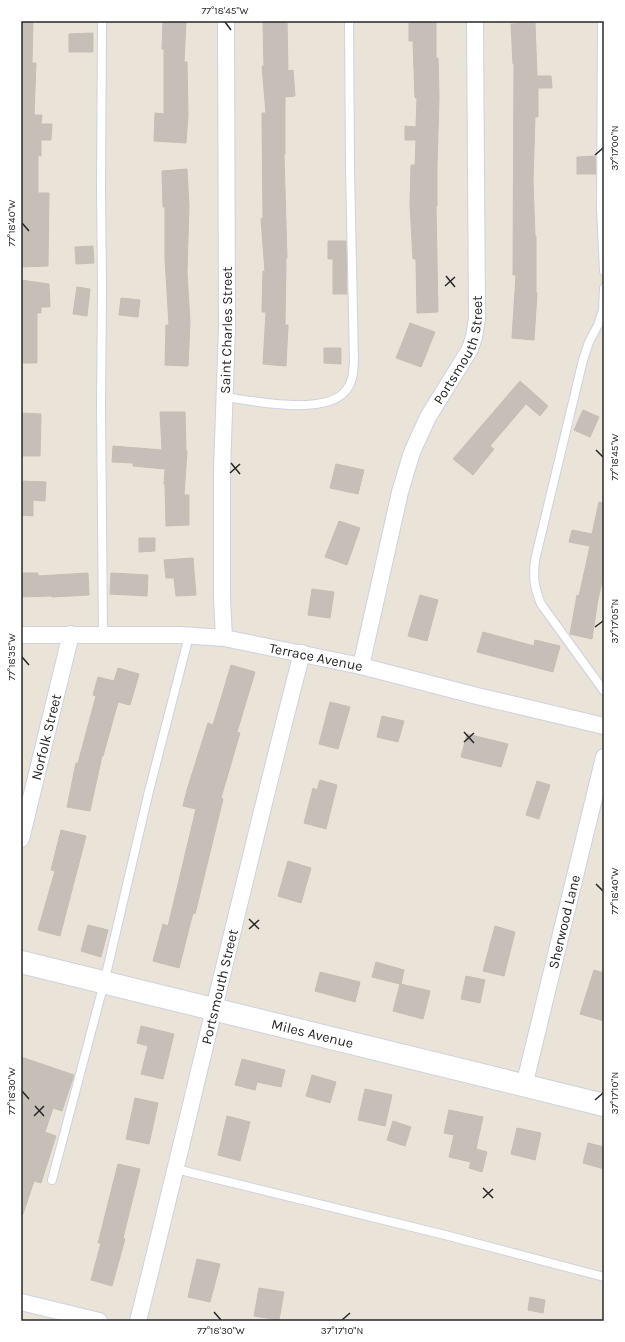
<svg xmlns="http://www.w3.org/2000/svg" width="625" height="1342" viewBox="0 0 625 1342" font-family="Karla,sans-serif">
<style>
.building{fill:#c5bfb8;stroke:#c5bfb2}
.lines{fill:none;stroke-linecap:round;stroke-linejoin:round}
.lane-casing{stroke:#ced1e1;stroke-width:10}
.street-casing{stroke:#ced1e1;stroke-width:18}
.secondary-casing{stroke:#ced1e1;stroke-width:24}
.lane{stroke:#fff;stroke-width:8}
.street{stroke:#fff;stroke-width:16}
.secondary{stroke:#fff;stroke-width:22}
.ticks{fill:none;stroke:#272727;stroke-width:1.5}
.labels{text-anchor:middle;stroke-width:3.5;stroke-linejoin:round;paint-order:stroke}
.street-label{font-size:14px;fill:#272727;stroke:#fff}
.neatline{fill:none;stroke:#272727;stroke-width:1.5}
.ticks-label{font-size:10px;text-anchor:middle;fill:#272727}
</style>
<rect width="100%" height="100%" fill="#eae3d8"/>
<!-- building -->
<g class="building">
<path d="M21,21H33L32,63H36L34,115H42L41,124H52L51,140H41V156L38,155V193H49L48,266L21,267Z"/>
<path d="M163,21H186L184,62H187L188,115L186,143L154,141L155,113L164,114V49H162Z"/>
<path d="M263,21H287L288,71L293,70L295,96L285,97V154H284L287,258H286L285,325H288L286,366L263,364L266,312H262L263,271L265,272L261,219L263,218L262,113H266L262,66H264Z"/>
<path d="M409,21H436V58H438L439,98L437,166V206H436L438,312L417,313L416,259H413L410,205L411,165H415L416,140H405V126L416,127L417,98H415L413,41H409Z"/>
<path d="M535,23L537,76H551L552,88H538V117H535L533,181L535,236H536V293H537L534,340L512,338L516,275H513L514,64H513L511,24Z"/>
<path d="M93,33V52H69V34Z"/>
<path d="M595,156L596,174H577V157Z"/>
<path d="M187,169L189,206L187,272L190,322L188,366L165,365L166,325H169L165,259V207H163L162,171Z"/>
<path d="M328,241H346L347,294H333V259H328Z"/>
<path d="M93,246L94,263L76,264L75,247Z"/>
<path d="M21,280L49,284L50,307H41V313H37V363H21Z"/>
<path d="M77,287L90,289L87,316L73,314Z"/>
<path d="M121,298L140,300L138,317L119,315Z"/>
<path d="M410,323L435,332L421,367L396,358Z"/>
<path d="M324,348H341V364L324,363Z"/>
<path d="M520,381L548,406L540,416L526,404L490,446L494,449L473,475L453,459Z"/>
<path d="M583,410L599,417L590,437L574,430Z"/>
<path d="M160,412H185L186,451H187L184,495H189V525L166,526L165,485L164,484L165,469L133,466V463L112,462L113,446L162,450Z"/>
<path d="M21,413L41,414L40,456H21Z"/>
<path d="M336,464L364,470L358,494L330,488Z"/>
<path d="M21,481L46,482L45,501L33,500V516L21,515Z"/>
<path d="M599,502L604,503V574L598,599L592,639L570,634L577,595L579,596L590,546L569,542L572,530L592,534Z"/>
<path d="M339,521L360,528L347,565L325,557Z"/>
<path d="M139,538H155V551L139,552Z"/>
<path d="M193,558L196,595L176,596L174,578H166L164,560Z"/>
<path d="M21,573H38V576L88,573L89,595L52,597L51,596L21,597Z"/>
<path d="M111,573L148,575L147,596L110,594Z"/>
<path d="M312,589L334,592L330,618L308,615Z"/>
<path d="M420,595L438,600L427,641L408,636Z"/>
<path d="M483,632L534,646L535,640L560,646L553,672L477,652Z"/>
<path d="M231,665L255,672L237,732L240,733L221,798L223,799L195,914L193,913L179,968L153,961L163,924L168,926L196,809L183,806L187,790L208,723L213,725Z"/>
<path d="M118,668L139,674L130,705L118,702L103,756H102L90,811L67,807L76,763H78L96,696L93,695L98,677L114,681Z"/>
<path d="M330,702L350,707L338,749L319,744Z"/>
<path d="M382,716L404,721L398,742L377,737Z"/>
<path d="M467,734L508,744L501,767L461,757Z"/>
<path d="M320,780L337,785L326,829L304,823L313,788L317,790Z"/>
<path d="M537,781L550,785L539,819L526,815Z"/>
<path d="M61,830L86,836L60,936L38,930L55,871L51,870Z"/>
<path d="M288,861L311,868L301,903L278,896Z"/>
<path d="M88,925L108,930L101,957L81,951Z"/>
<path d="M495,926L515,932L504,976L483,971Z"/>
<path d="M376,962L404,970L401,984L430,991L423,1019L393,1011L400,984L372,977Z"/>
<path d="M594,970L604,973V1021L580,1014Z"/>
<path d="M320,972L360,982L355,1002L315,991Z"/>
<path d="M466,976L485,980L480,1003L461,999Z"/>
<path d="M141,1026L174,1034L163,1079L141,1074L148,1046L137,1043Z"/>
<path d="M21,1057L74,1075L62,1111L53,1108L45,1132L56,1136L41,1183L34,1181L23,1214H21V1111L24,1101L21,1100Z"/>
<path d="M242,1059L285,1070L281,1087L257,1082L255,1090L235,1085Z"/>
<path d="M312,1075L336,1082L330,1103L306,1096Z"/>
<path d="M365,1089L392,1095L385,1126L358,1120Z"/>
<path d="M135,1098L158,1103L149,1144L126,1139Z"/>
<path d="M449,1110L483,1117L476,1149L487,1152L482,1172L469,1168L471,1162L449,1157L454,1135L444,1133Z"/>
<path d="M227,1116L250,1122L240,1161L218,1155Z"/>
<path d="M393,1121L411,1127L405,1146L387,1140Z"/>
<path d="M517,1128L541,1133L535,1160L511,1154Z"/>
<path d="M588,1143L604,1147V1169L583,1163Z"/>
<path d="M118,1164L140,1169L123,1238L125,1239L112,1286L91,1280L101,1243H98Z"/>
<path d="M197,1259L220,1264L210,1302L188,1297Z"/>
<path d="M259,1288L284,1292L279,1320L254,1316Z"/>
<path d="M530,1297L545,1300L543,1313L528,1310Z"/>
</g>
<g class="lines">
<defs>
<g id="lane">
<path d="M102,21L101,187L102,289L101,407L103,634"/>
<path d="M602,21L601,209L604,271"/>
<path d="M604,288L603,310L598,325L589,342L583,360L535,560C533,578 534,587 541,604L604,691"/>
<path d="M225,397C254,401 328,417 347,389C353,381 353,372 354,362L350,168L349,21"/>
<path d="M176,1169L445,1235L604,1277"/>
<path d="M52,1180L104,983L149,791L189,636"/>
</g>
<g id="street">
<path id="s1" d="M21,635H180L224,638L361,666L477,696L604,726"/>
<path id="s2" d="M224,638L222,598V470L227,327L226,21"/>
<path id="s3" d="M361,666L400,492L412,452L428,417L470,349L474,337L477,318L475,21"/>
<path id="s4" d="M21,839L71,634"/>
<path id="s5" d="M524,1086L604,757"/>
<path d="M21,1302L99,1321"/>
<path id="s6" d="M138,1321C194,1099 244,875 302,653"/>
</g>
<g id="secondary">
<path id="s7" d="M21,962L604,1105"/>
</g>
</defs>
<!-- lane casing -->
<use href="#lane" class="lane-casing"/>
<!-- street casing -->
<use href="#street" class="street-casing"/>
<!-- secondary casing -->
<use href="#secondary" class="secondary-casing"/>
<!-- lane -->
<use href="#lane" class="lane"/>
<!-- street -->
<use href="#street" class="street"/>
<!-- secondary -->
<use href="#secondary" class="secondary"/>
</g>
<!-- ticks -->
<path class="ticks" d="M225,22L231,30M595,155L603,148M22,223L29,231M446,276L455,287M445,286L455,277M596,450L603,457M231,463L240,474M230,473L240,464M595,627L603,621M22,657L29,665M464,732L474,743M464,742L474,733M596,884L603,891M249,919L259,929M249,929L259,920M22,1091L29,1099M595,1100L603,1093M35,1106L44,1116M34,1116L44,1106M483,1188L493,1198M483,1198L493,1189M214,1312L221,1320M342,1320L350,1313"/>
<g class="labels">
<!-- street labels -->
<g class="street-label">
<text dy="5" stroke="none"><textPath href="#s2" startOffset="308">Saint Charles Street</textPath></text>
<text dy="5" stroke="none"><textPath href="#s3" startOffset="334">Portsmouth Street</textPath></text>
<text dy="5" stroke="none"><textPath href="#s1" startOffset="297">Terrace Avenue</textPath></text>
<text dy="5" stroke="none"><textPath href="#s4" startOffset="105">Norfolk Street</textPath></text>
<text dy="5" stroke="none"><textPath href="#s5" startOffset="169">Sherwood Lane</textPath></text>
<text dy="5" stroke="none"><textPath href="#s6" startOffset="344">Portsmouth Street</textPath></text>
<text dy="5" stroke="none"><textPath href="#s7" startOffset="300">Miles Avenue</textPath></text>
</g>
</g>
<!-- border -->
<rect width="625" height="1342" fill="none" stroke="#ffffff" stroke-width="44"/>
<rect x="22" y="22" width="581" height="1298" class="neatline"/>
<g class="ticks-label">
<text x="225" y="14">77°18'45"W</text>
<text transform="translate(614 148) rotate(-90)" y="4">37°17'00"N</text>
<text transform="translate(11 223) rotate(-90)" y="4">77°18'40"W</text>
<text transform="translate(614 457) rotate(-90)" y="4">77°18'45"W</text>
<text transform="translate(614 621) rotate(-90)" y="4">37°17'05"N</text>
<text transform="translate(11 657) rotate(-90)" y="4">77°18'35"W</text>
<text transform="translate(614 891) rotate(-90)" y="4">77°18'40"W</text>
<text transform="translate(11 1091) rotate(-90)" y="4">77°18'30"W</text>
<text transform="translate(614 1093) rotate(-90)" y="4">37°17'10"N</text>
<text x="221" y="1334">77°18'30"W</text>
<text x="342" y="1334">37°17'10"N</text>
</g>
</svg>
